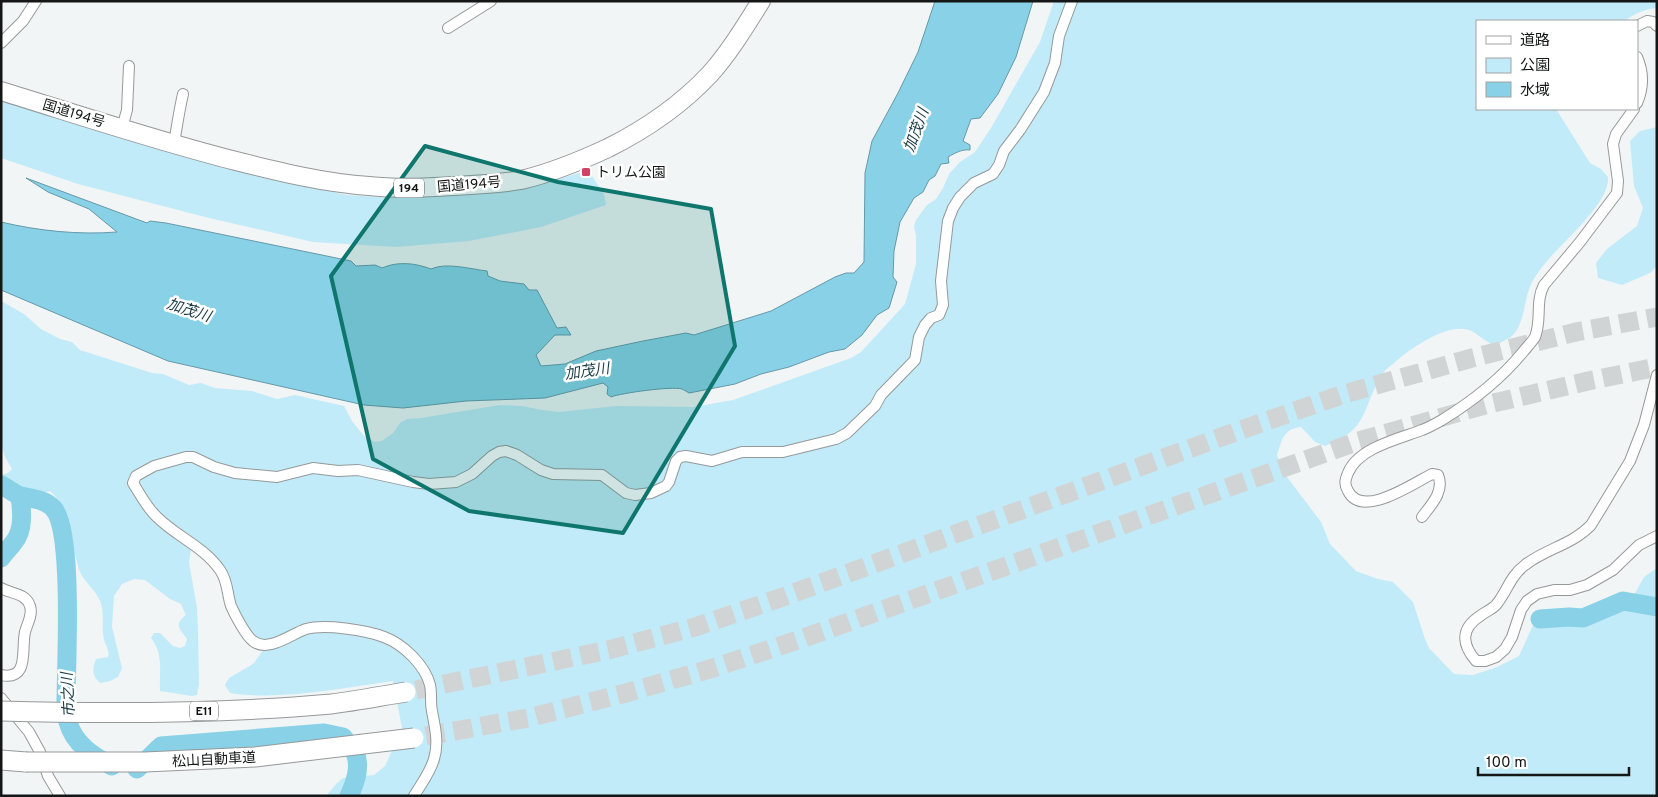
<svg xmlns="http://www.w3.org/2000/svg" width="1658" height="797" viewBox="0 0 1658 797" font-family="Overpass,'Noto Sans JP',sans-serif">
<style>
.green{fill:#c1ebf8}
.water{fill:#88d1e7;stroke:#6699a9}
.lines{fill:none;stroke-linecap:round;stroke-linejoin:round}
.river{stroke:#88d1e7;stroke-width:19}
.motorway-tunnel{stroke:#d1d4d5;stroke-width:19;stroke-dasharray:19 9;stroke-linecap:butt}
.minor-casing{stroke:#95999a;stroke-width:12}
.trunk-casing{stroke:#95999a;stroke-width:20}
.motorway-casing{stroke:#95999a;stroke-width:21}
.minor{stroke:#fff;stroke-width:10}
.trunk{stroke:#fff;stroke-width:18}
.motorway{stroke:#fff;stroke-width:19}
.motorway-bridge-casing{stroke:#95999a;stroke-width:21;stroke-linecap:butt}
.motorway-bridge{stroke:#fff;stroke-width:19}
.marked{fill:#0f766e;fill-opacity:0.2;stroke:#0f766e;stroke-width:4;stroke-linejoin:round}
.poi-dot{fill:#d24266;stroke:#fff;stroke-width:2}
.labels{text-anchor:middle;stroke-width:5;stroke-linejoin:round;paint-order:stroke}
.shield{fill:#fff;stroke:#5b5d5d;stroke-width:1}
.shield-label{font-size:12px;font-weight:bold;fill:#151717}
.street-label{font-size:14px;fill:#151717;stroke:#fff}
.poi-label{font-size:14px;fill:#151717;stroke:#fff;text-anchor:start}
.water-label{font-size:15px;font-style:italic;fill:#1a3c46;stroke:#fff}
</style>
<rect width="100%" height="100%" fill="#f2f5f6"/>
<!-- green -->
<g class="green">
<path d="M1054,1H1657V8C1644,9 1635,14 1624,21H1477V109H1556L1590,163L1601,169L1608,177C1610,203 1563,241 1547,261C1541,268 1535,276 1531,284C1524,299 1525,320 1514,334C1510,339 1500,342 1495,346C1486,342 1475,332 1469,330C1446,323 1410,349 1394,363C1390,366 1385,370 1382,374C1362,408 1369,430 1325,446L1315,442L1301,427C1283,429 1282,440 1277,455L1284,473L1321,522L1330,544L1356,571L1378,579L1393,582L1413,602L1425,639L1429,648L1454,674L1473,675L1497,667L1519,656L1533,625L1551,618L1581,626L1596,619L1603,614L1622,605L1634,595L1644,577L1657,568V796H326L337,783L343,778L374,775L385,766L402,728L393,681C342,688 280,701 230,693L225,685L229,678L253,664L264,649L249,633L234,606L223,571L191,549L189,562L197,608L198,632L199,684L197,695L192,696L160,691C159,672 164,654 151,638L154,633H160L173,646L180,648L185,646L187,639C180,629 173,625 186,615L181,604L170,599L145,580L134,579L122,584L114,596L112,627L122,668L118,677L110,681L100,683C92,676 92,669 96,659L108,657C110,649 105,646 104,639C101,626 105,613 100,601C95,589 85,583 80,572C78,568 77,562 76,558C71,534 70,508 50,491L38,495L22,492L1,481V475L8,473L12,469L5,457L1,443V301L24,314L41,329L60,339L72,342L80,350L152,373L163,374L189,385L201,383L215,388L252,391L277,399L295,395L344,406L352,421L364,436L375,442L382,441L393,433L401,422L407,419L421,418L500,405L522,406L542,410L559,412L616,406L693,407L733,400L851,358L861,352L905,304L916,264V236L914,226L916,220L927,205L936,199L943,188L949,174L960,162L975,152L991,128L1040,42Z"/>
<path d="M1,100L206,161L305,186L347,195L394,198L468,195L524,189L579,173L592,176L604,194L606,205L541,227L469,241L396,247L313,242L205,217L78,184L1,158Z"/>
<path d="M1657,127V266L1650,273L1622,285L1598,278L1596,263L1607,249L1637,226L1643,208L1634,186L1630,141L1640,131Z"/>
</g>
<!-- water -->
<path class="water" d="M935,1H1033L1016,57L998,94L980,118L971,119L963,141L970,145V150C962,149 955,153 948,157L949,163L941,164L935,176L929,180L923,192L914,198L900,222L894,251L893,277L897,282L889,308L877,315L862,335L845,349L829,352L789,367L761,374L735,384L689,393C686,391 684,390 682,389C672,386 621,393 611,397L607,394L608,387L603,383L545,398L466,401L403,408L364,405L168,361L1,290V222C39,231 79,235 117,232L89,209L48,192L26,178L147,223L150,221L166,223L351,261L356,266L375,265L382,268C398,261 415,263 431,269C446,262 470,269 487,271L488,276L500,281L524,284L529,290H537L557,328L566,327L571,335H555L536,355L541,366L565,364L596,351L643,341L686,333L694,335L771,311L835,277L846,273H854L864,262L865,173L872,141L898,93L918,52Z"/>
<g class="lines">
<!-- river -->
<g class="river">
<path d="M1,485C8,488 14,494 21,496C32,499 45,499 53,508C74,529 66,667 66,702C67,708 66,716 68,722C74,744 93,756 112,766"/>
<path d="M1,558C5,552 10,548 14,542C24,530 22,511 20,496"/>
<path d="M1540,619L1569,617L1583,618L1623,601L1657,607"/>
<path d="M137,769L161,746L324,733L343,737C347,742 352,748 355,753C361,766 355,784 349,796"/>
</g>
<!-- motorway-tunnel -->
<g class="motorway-tunnel">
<path d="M416,690L608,650L695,627L780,598L1238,431L1344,394L1472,358L1576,332L1657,317"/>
<path d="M426,736L528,718L622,694L710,669L798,640L1359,441L1485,405L1588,381L1657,367"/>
</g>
<defs>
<g id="minor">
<path d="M1637,26L1647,21L1653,22L1657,26"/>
<path d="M448,28L491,1"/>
<path d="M1,43L23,21L36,1"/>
<path d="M1637,57C1644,73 1644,87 1637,103"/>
<path d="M122,128L127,110L129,66"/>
<path d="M174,143C177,127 179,111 183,94"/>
<path d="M1657,375L1644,425L1630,461L1591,525C1572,545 1545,549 1525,565C1510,576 1507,592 1496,605C1491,610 1485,612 1480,616C1460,629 1462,645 1476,661H1485L1496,657L1505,649L1512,637L1521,610L1527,601L1537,594L1554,590H1570L1587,585L1613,570L1639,545L1657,536"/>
<path d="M1422,517C1431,505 1445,491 1438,475L1432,474C1412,484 1362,519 1348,491C1344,484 1345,480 1348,473C1358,448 1398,439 1422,430C1428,428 1435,424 1442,420C1473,401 1500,380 1523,352C1527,347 1532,342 1535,337C1542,320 1535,301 1544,285L1580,242L1617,193L1618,181L1613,144L1616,134L1634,109"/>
<path d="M1,588C11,594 26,593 30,606C33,615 27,624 25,632C21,649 30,681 1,675"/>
<path d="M1,698L29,732L40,752L48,776L60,796"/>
<path d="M414,796C421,784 430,773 434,759C439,742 435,728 432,711C430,702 432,694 430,685C425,665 403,644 384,637C366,630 325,624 306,629C291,634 268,653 253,641C246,636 235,615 231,606C227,594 228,581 220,570C203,546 177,537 157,517C147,508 140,494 133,483L136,476L154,466L186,457H193L214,467L235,473L277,477L313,468L338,471L358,470L413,482L429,484L456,482L472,474L492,456L499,452L506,451L517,455L541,470L553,474L602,475L626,493L635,495L651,493L666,486L669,482L676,461L680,457L686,456L712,461L742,452H783L836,439L847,433L875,406L881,395L915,360L919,337L925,325L931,318L939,315L943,305L941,281L948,221L953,208L960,197L974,183L993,174L999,165L1004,151L1020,130L1044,92L1055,63L1059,36L1072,1"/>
</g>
<path id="trunk" d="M1,91C79,115 157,141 236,161C280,172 324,183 369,186C397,189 425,188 453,186C475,185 499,184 521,180C551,173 580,161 608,148C646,129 681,105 710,74C729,53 746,25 761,1"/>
<path id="motorway" d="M1,760L26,762"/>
</defs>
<!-- minor casing -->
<use href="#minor" class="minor-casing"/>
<!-- trunk casing -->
<use href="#trunk" class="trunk-casing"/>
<!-- motorway casing -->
<use href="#motorway" class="motorway-casing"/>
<!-- minor -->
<use href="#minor" class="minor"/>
<!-- trunk -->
<use href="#trunk" class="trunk"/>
<!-- motorway -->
<use href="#motorway" class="motorway"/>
<defs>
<g id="motorway-bridge">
<path d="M1,711C111,714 221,714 331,704C356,701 381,696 406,692"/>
<path d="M26,762H145L255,757L414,738"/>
</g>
</defs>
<!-- motorway-bridge casing -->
<use href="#motorway-bridge" class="motorway-bridge-casing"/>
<!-- motorway-bridge -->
<use href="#motorway-bridge" class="motorway-bridge"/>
</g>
<!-- marked area -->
<path class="marked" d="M425,146L558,182L711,209L735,346L623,533L469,511L373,459L331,276Z"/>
<!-- markers -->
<rect class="poi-dot" x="581" y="167" width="10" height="10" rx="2.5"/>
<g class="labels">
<!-- shield labels -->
<g class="shield">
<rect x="394" y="178.5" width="30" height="19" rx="4"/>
<rect x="190" y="701.5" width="28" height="19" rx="4"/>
</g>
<g class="shield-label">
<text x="409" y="192">194</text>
<text x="204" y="715">E11</text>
</g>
<!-- street labels -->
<g class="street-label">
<text transform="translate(74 113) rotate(17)" y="5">国道194号</text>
<text transform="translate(469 184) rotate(-5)" y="5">国道194号</text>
<text transform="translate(214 759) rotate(-3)" y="5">松山自動車道</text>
</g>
<!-- poi labels -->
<g class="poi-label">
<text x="596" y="177">トリム公園</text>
</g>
<!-- water labels -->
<g class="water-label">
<text transform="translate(916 130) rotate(-70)" y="5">加茂川</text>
<text transform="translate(189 310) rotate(18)" y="5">加茂川</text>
<text transform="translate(587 371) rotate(-8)" y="5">加茂川</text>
<text transform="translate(68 695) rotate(-93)" y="5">市之川</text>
</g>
</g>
<!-- border -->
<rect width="1658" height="797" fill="none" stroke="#151717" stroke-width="5"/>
<!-- legend -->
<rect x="1476" y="20" width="162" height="90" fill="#ffffff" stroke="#a1a2a2"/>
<rect x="1486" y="36" width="25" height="8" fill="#ffffff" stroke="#a1a2a2"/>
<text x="1520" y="45" font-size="15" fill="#151717">道路</text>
<rect x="1486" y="58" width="25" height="15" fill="#c1ebf8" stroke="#a1a2a2"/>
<text x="1520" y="70" font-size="15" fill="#151717">公園</text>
<rect x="1486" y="82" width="25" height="15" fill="#88d1e7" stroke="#a1a2a2"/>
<text x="1520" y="95" font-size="15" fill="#151717">水域</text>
<!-- scale -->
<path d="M1478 767v8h151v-8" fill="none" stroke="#151717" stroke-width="2.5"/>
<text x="1486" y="767" font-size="15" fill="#151717" stroke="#ffffff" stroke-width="4" paint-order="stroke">100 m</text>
</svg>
